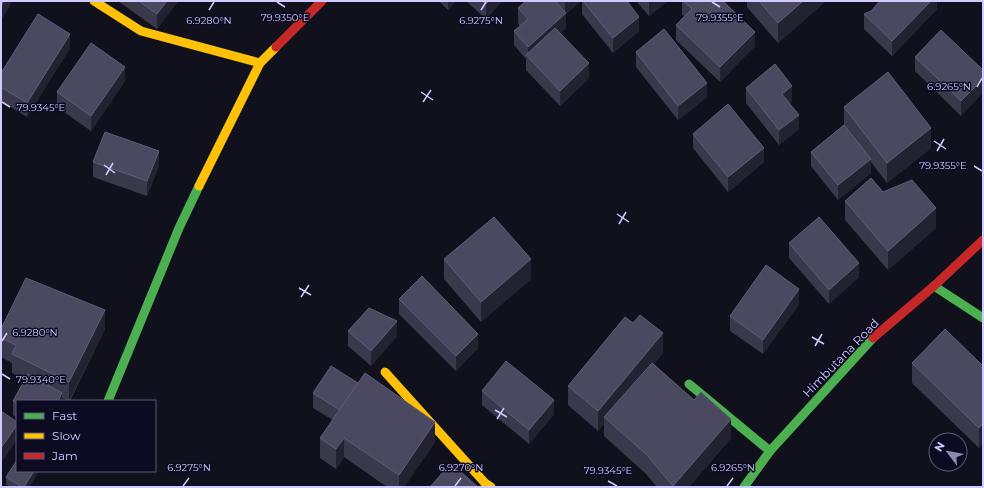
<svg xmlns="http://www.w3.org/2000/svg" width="984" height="488" viewBox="0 0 984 488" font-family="Montserrat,sans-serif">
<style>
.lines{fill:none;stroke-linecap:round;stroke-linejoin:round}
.fast{stroke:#4caf50;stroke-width:9}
.slow{stroke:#ffc107;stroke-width:9}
.jam{stroke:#c62828;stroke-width:9}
.wall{fill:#3a394c}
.shaded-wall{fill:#232231}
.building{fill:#4a4960;stroke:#5f5d79}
.ticks{fill:none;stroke:#cecbff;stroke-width:1.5}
.labels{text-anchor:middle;stroke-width:3;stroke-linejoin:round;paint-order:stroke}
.street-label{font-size:12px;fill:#cecbff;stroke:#0d0b22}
.ticks-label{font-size:10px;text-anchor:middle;fill:#cecbff;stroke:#0d0b22;stroke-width:3;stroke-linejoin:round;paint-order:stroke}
</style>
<rect width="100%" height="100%" fill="#11101d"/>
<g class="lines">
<!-- fast -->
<g class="fast">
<path d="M934,286L983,318"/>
<path d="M689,384L770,451"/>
<path d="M108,401L179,228L199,186"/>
<path d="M744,487L770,451L873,338"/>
</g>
<!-- slow -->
<g class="slow">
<path d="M94,1L141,31L260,63"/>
<path d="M199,186L260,63L276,47"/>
<path d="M385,372L485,483L491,487"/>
</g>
<!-- jam -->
<g class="jam">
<path d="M276,47L322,1"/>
<path d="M873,338L934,286L983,240"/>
</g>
</g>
<!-- wall -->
<g class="wall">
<path d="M118,1H178L157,29Z"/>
<path d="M439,1H456L448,10Z"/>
<path d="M466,1H502L486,19Z"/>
<path d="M526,1H581L566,14V28L560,33L589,78L560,106L526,70V59L514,45V31L520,26L518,23V8Z"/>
<path d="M582,1H627L639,31L613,53L582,14Z"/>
<path d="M636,1H668L649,16Z"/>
<path d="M682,1H723L755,46L720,82L676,40V25L684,16L682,15Z"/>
<path d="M747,1H826L778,43L747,7Z"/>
<path d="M937,1V9L892,56L864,29V14Z"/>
<path d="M70,48L27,117L1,101V73Z"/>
<path d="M636,52L707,97L678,120L636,67Z"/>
<path d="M915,57L983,70L961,116L915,71Z"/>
<path d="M125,81L91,131L57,107V92Z"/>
<path d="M746,88L792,101L789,103L799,129L779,145L746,103Z"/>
<path d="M844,107L931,148L887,183L871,162V173L838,200L811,166V152L844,126Z"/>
<path d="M693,134L764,162L728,192L693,148Z"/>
<path d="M93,162L159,166L147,196L93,177Z"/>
<path d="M883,192L936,228L888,270L845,220V201Z"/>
<path d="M789,243L859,277L829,304L789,258Z"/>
<path d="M444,259L531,279L481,322L444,279Z"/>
<path d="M399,299L478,348L456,371L399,314Z"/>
<path d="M799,304L763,354L730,331V316Z"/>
<path d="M105,329L70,401H68L62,398V401H17V418L13,415V401L25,380L12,373V363L1,357V338Z"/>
<path d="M348,331L397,336L371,366L348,346Z"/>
<path d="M663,353L654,364L731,438L689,487H657L646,474L604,436V424L598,431L568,405V386Z"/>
<path d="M912,363L983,366V443L979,448L912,383Z"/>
<path d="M482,391L554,414L529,444L482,405Z"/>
<path d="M313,393L435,442L404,487H387L344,457L336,469L320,458V438L333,420L313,408Z"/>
<path d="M17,471H39L29,487H10L6,484V477Z"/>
</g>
<!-- shaded-wall -->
<g class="shaded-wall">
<path d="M4,1H11V4L1,21V6Z"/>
<path d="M167,1H178L157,29V14Z"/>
<path d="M448,1H456L448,10Z"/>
<path d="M489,1H502L486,19V4Z"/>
<path d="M565,1H581L566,14V28L530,59L528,57V47L565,14Z"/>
<path d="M650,1H668L649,16V2Z"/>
<path d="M803,1H826L778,43V23Z"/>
<path d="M931,1H937V9L892,56V41Z"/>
<path d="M639,17V31L613,53V38Z"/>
<path d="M755,32V46L720,82V67Z"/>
<path d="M70,34V48L27,117V103Z"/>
<path d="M589,63V78L560,106V91Z"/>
<path d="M125,67V81L91,131V116Z"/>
<path d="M983,79V93L961,116V101Z"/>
<path d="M707,83V97L678,120V106Z"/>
<path d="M792,86V101L782,109V94Z"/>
<path d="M799,115V129L779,145V130Z"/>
<path d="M931,128V148L887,183V163Z"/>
<path d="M764,148V162L728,192V177Z"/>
<path d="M159,151V166L147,196V181Z"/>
<path d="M871,159V173L838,200V185Z"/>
<path d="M936,208V228L888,270V251Z"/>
<path d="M531,259V279L481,322V302Z"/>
<path d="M859,263V277L829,304V290Z"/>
<path d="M799,289V304L763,354V340Z"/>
<path d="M105,310V329L69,401V382Z"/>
<path d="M397,321V336L371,366V351Z"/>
<path d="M663,333V353L607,420L604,417V424L598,431V411Z"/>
<path d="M478,334V348L456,371V356Z"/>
<path d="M62,393V401H58Z"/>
<path d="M554,400V414L529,444V430Z"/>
<path d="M731,419V438L689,487H673V486Z"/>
<path d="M435,422V442L404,487H399V475Z"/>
<path d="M983,423V443L979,448V428Z"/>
<path d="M17,425V440L1,463V448Z"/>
<path d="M344,438V457L336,469V449Z"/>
<path d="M34,471H39L29,487H24Z"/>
</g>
<!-- building -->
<g class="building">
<path d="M1,1H4L1,6Z"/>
<path d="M139,1H167L157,14Z"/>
<path d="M482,1H489L486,4Z"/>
<path d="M526,1H555L566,13L528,47L514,31L528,19L518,8Z"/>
<path d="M583,1H627L639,17L613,38Z"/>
<path d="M683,1H723L755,32L720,67L676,25L692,9Z"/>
<path d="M759,1H803L778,23Z"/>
<path d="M880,1H931L892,41L864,14L871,11Z"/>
<path d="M38,14L70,34L27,103L1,87V73Z"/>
<path d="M555,28L589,63L560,91L526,55Z"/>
<path d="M664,29L707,83L678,106L636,52Z"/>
<path d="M941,30L983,70V79L961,101L915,57Z"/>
<path d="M91,43L125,67L91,116L57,92Z"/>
<path d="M775,64L792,86L782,94L799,115L779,130L746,88Z"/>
<path d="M888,72L931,128L887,163L844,107Z"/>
<path d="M728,104L764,148L728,177L693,134Z"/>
<path d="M844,125L871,159L838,185L811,152Z"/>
<path d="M105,132L159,151L147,181L93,162Z"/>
<path d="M871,178L883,192L912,180L936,208L888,251L845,201Z"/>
<path d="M494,217L531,259L481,302L444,259Z"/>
<path d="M819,217L859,263L829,290L789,243Z"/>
<path d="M766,265L799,289L763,340L730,316Z"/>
<path d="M422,276L478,334L456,356L399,299Z"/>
<path d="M26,278L105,310L69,382L12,354L16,345L1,338V329Z"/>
<path d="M369,308L397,321L371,351L348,331Z"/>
<path d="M640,315L663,333L598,411L568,386L625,317L633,323Z"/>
<path d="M945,329L983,366V423L979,428L912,363Z"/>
<path d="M506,361L554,400L529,430L482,391Z"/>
<path d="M652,363L694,400L701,392L731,419L673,486L646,454L604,417Z"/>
<path d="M331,366L358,383L340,410L313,393Z"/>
<path d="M365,373L435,422L399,475L344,438L336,449L320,438Z"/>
<path d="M28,374L62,393L58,401H17V403L13,401Z"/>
<path d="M1,411L17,422V425L1,448Z"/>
<path d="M17,460V471H34L24,487H22L6,477Z"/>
<path d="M451,463L478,487H430Z"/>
</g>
<!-- ticks -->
<path class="ticks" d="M277,2L285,7M712,2L720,7M209,10L214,2M481,10L486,2M977,87L982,78M421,92L433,100M2,102L10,107M423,102L431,90M934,141L946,149M937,151L944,139M104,165L115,173M974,166L982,171M106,175L113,163M617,214L629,222M619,224L626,212M299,288L311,295M301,297L309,285M812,337L824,344M2,341L7,333M815,346L822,334M2,374L10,379M495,410L507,417M497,419L504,408M608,481L617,486M183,486L189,478M455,486L461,478M727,486L733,478"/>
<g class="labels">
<!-- street labels -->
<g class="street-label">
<text transform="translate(841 358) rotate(-46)" y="4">Himbutana Road</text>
</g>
</g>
<g class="ticks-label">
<text x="720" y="21">79.9355°E</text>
<text x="285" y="21">79.9350°E</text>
<text x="209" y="24">6.9280°N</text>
<text x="481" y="24">6.9275°N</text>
<text x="949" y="90">6.9265°N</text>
<text x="41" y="111">79.9345°E</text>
<text x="943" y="169">79.9355°E</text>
<text x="35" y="336">6.9280°N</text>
<text x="41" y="383">79.9340°E</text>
<text x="189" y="471">6.9275°N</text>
<text x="461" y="471">6.9270°N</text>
<text x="733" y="471">6.9265°N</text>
<text x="608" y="474">79.9345°E</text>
</g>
<!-- border -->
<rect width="984" height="488" fill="none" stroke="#cecbff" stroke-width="4"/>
<!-- legend -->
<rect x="16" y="400" width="140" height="72" fill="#0d0b22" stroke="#5a587a"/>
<rect x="24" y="413" width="20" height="6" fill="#4caf50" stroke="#5a587a"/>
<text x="52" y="420" font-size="12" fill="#cecbff">Fast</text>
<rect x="24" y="433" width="20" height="6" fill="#ffc107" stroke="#5a587a"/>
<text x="52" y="440" font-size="12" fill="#cecbff">Slow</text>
<rect x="24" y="453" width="20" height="6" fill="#c62828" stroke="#5a587a"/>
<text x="52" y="460" font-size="12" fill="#cecbff">Jam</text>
<!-- north arrow -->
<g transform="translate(948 452) rotate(302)"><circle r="19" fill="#0d0b22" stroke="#5a587a"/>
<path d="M0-3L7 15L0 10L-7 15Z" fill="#8c8ab0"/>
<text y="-6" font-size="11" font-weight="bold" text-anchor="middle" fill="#cecbff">N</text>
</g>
</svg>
